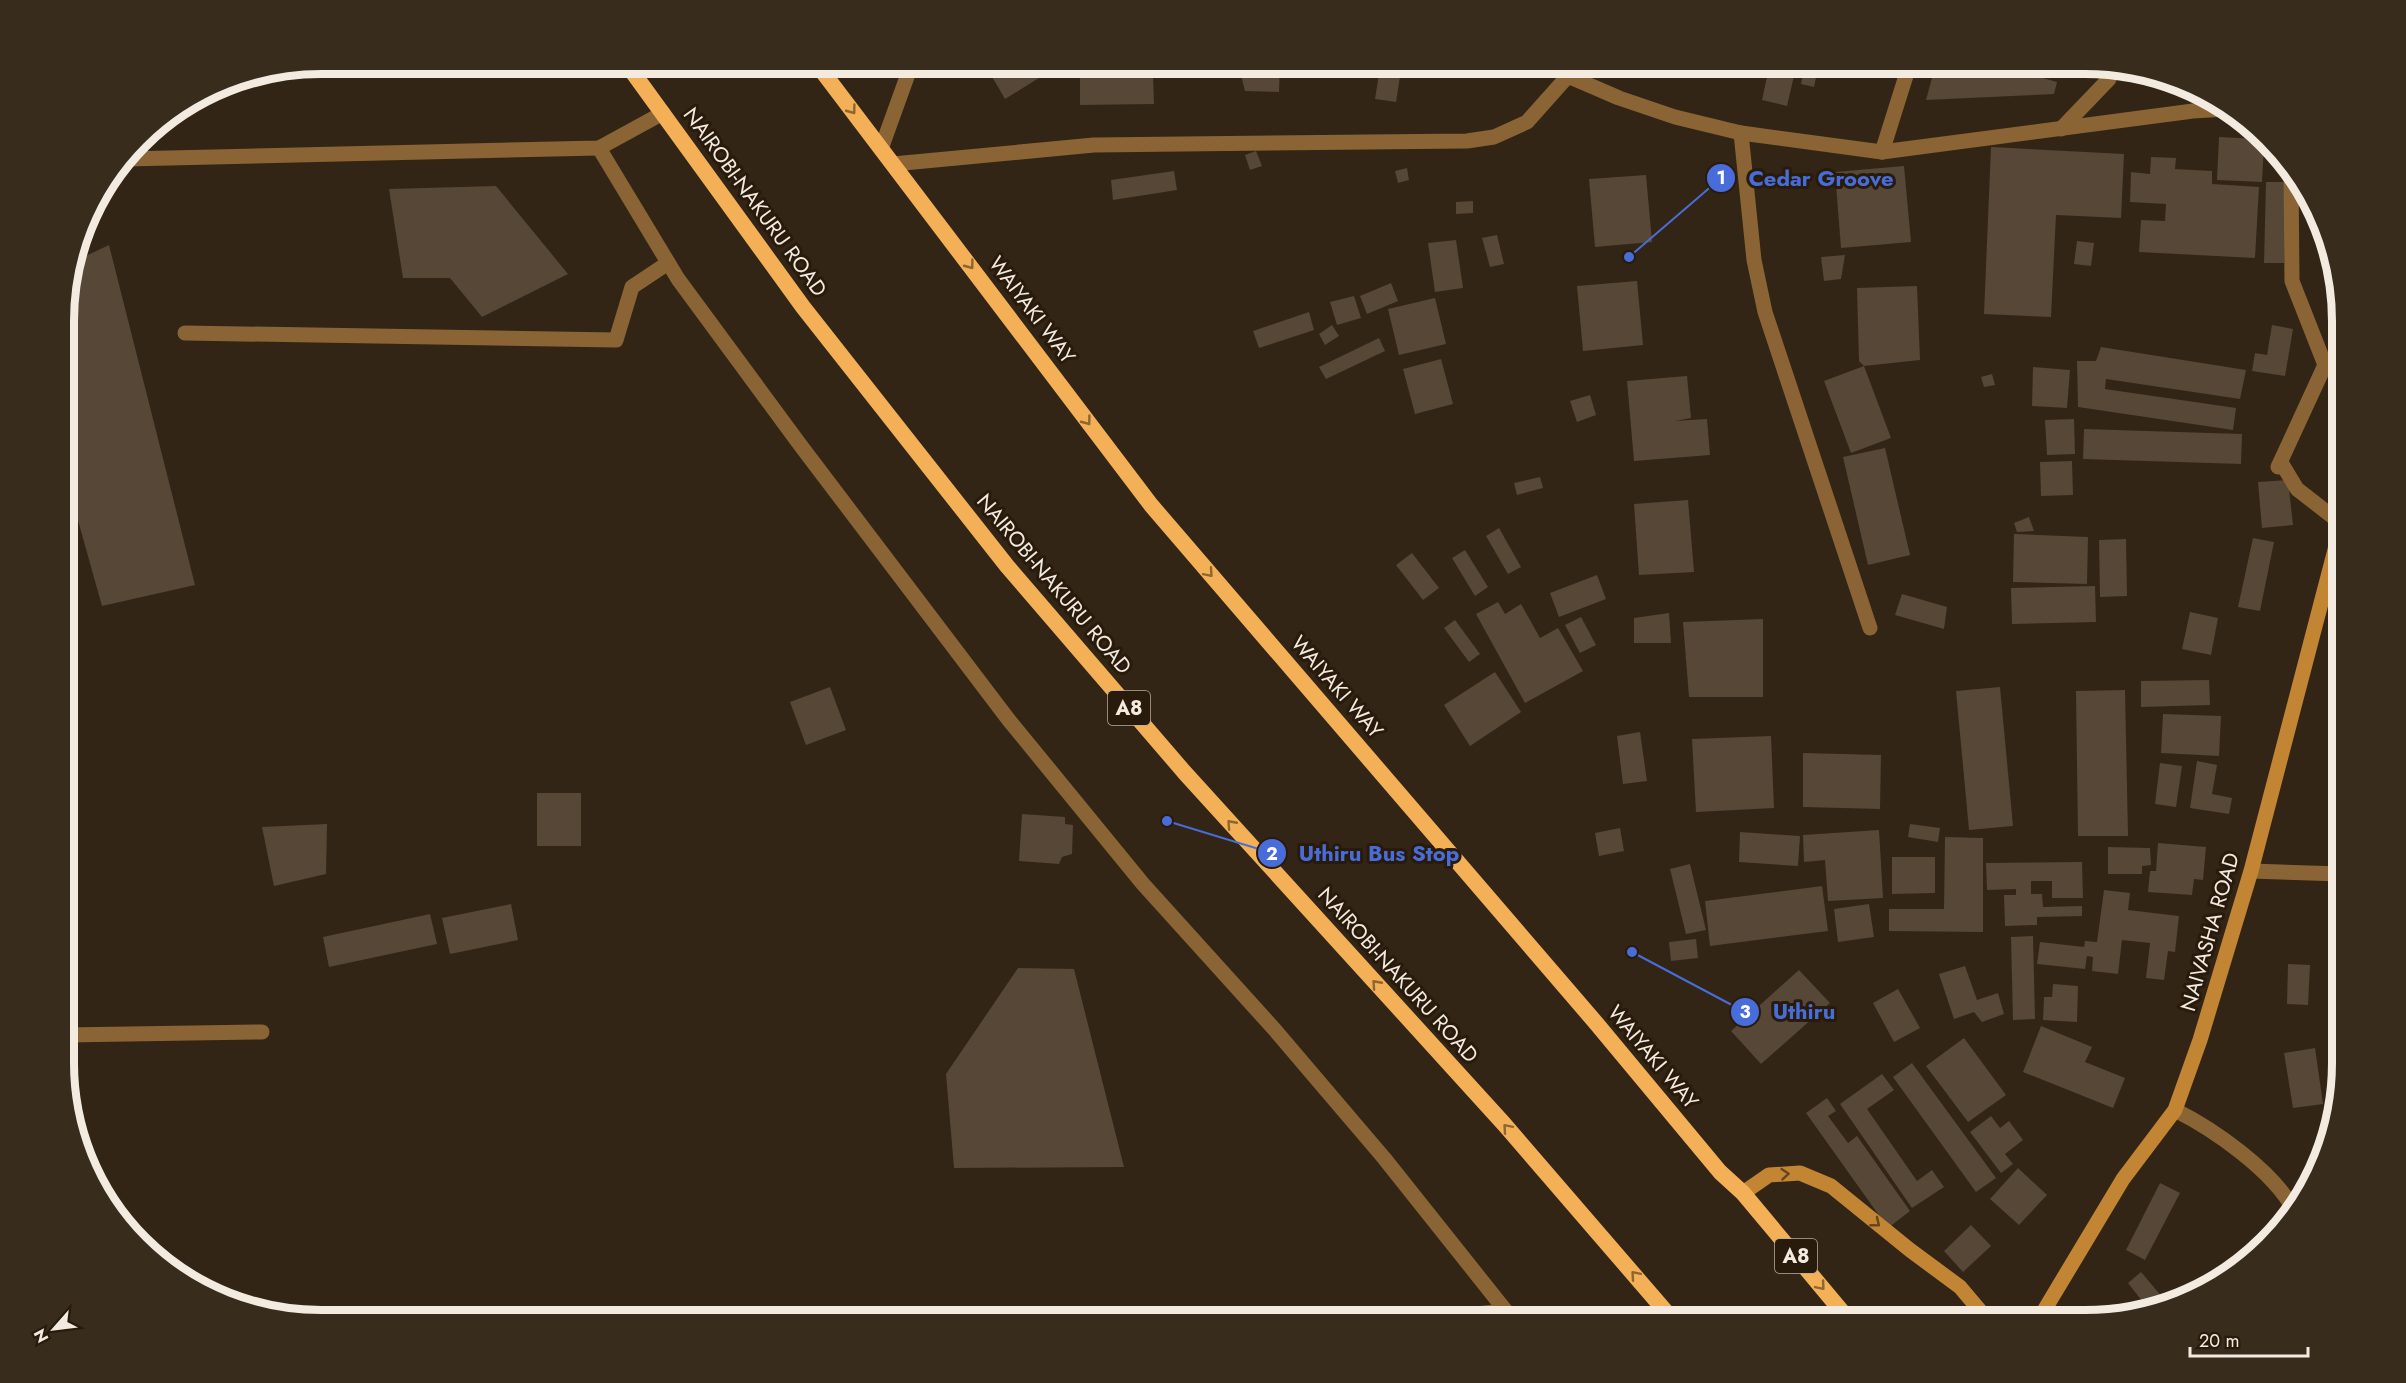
<svg xmlns="http://www.w3.org/2000/svg" width="2406" height="1383" viewBox="0 0 2406 1383" font-family="Jost,sans-serif">
<style>
.building{fill:#564737}
.lines{fill:none;stroke-linecap:round;stroke-linejoin:round}
.minor{stroke:#8a6435;stroke-width:15}
.tertiary{stroke:#8a6435;stroke-width:15}
.secondary{stroke:#c28534;stroke-width:15}
.trunk{stroke:#f4b056;stroke-width:16}
.oneway{stroke:#8e6631}
.oneway2{stroke:#66451c}
.labels{text-anchor:middle;stroke-width:6;stroke-linejoin:round;paint-order:stroke}
.shield{fill:#281b0c;stroke:#b6aca0;stroke-width:1.5}
.shield-label{font-size:20px;font-weight:bold;fill:#f3eae0}
.street-label{font-size:21px;fill:#f3eae0;stroke:#281b0c}
.rim{fill:none;stroke:#f3eae0;stroke-width:8}
.leader{fill:none;stroke:#486dda;stroke-width:2}
.callout-dot{fill:#486dda;stroke:#281b0c;stroke-width:2}
.mark-label{font-size:18px;text-anchor:middle;font-weight:bold;fill:#fff}
.callout-label{font-size:22px;text-anchor:middle;font-weight:bold;fill:#486dda;stroke:#281b0c;stroke-width:6;stroke-linejoin:round;paint-order:stroke}
</style>
<rect width="100%" height="100%" fill="#322515"/>
<!-- building -->
<g class="building">
<path d="M984,63H1030L1039,78L1005,99Z"/>
<path d="M1214,63H1280L1279,92L1245,91L1240,71H1214Z"/>
<path d="M1379,63H1421V70H1378Z"/>
<path d="M1460,63H1489L1491,69L1466,78Z"/>
<path d="M1770,63H1797L1787,106L1762,100Z"/>
<path d="M1805,63H1819L1814,87L1801,84Z"/>
<path d="M1936,63H1988L2057,82L2054,94L1926,100Z"/>
<path d="M2040,63H2072L2070,72Z"/>
<path d="M1080,74H1153L1154,104L1080,105Z"/>
<path d="M1379,74L1400,77L1396,102L1375,99Z"/>
<path d="M2219,137L2258,139L2264,144L2262,182L2217,180Z"/>
<path d="M1991,147L2124,154L2121,218L2056,215L2051,317L1984,314Z"/>
<path d="M1256,151L1262,166L1250,170L1245,155Z"/>
<path d="M2151,157L2176,158L2175,169L2212,171V184L2259,187L2255,258L2139,252L2141,220L2165,221L2166,204L2130,202L2131,172L2150,174Z"/>
<path d="M1904,166L1911,242L1841,248L1835,172Z"/>
<path d="M1407,168L1409,180L1398,183L1395,171Z"/>
<path d="M1174,171L1177,190L1113,200L1111,180Z"/>
<path d="M1646,175L1652,242L1595,247L1589,179Z"/>
<path d="M2266,182H2286L2284,263H2264Z"/>
<path d="M496,186L568,274L482,317L450,278H403L389,189Z"/>
<path d="M1473,201V213L1456,214V202Z"/>
<path d="M1497,235L1504,264L1490,267L1482,238Z"/>
<path d="M1456,240L1463,288L1435,292L1428,243Z"/>
<path d="M2077,241L2094,243L2091,266L2074,264Z"/>
<path d="M109,245L195,585L102,606L65,474V287L73,262Z"/>
<path d="M1845,255L1841,279L1824,281L1821,257Z"/>
<path d="M1637,281L1643,345L1583,351L1577,286Z"/>
<path d="M1391,283L1398,301L1367,314L1360,296Z"/>
<path d="M1917,286L1920,360L1864,366L1859,361L1857,288Z"/>
<path d="M1354,296L1361,318L1337,325L1330,302Z"/>
<path d="M1435,298L1446,344L1399,355L1388,309Z"/>
<path d="M1309,312L1314,330L1259,348L1253,331Z"/>
<path d="M1332,325L1339,336L1325,345L1319,334Z"/>
<path d="M2272,325L2293,329L2285,376L2252,371L2255,353L2267,355Z"/>
<path d="M1379,338L1385,351L1326,379L1319,367Z"/>
<path d="M2101,347L2246,370L2240,399L2106,379L2105,389L2236,408L2233,430L2078,407L2077,361H2096Z"/>
<path d="M1441,359L1453,404L1415,414L1403,369Z"/>
<path d="M1864,366L1891,438L1851,453L1824,381Z"/>
<path d="M2033,367L2070,370L2067,408L2032,406Z"/>
<path d="M1992,374L1995,385L1984,387L1981,377Z"/>
<path d="M1687,376L1691,418L1675,421L1707,419L1710,455L1634,461L1627,381Z"/>
<path d="M1590,395L1596,415L1577,422L1570,401Z"/>
<path d="M2074,419L2075,454L2047,455L2045,420Z"/>
<path d="M2084,429L2242,434L2241,464L2083,459Z"/>
<path d="M1885,448L1910,555L1868,565L1843,457Z"/>
<path d="M2072,461L2073,495L2041,496L2040,462Z"/>
<path d="M1540,477L1543,488L1517,495L1514,483Z"/>
<path d="M2288,480L2293,525L2262,528L2258,482Z"/>
<path d="M1688,500L1694,572L1639,575L1634,504Z"/>
<path d="M2029,517L2034,531L2017,532L2014,523Z"/>
<path d="M1499,528L1521,567L1508,574L1486,536Z"/>
<path d="M2014,534L2088,537L2087,584L2013,582Z"/>
<path d="M2253,538L2274,542L2260,611L2238,607Z"/>
<path d="M2126,539L2127,596L2100,597L2099,540Z"/>
<path d="M1465,550L1488,587L1475,596L1452,558Z"/>
<path d="M1412,553L1439,588L1423,600L1396,565Z"/>
<path d="M1597,575L1606,599L1559,617L1550,593Z"/>
<path d="M2095,586L2096,622L2012,624L2011,588Z"/>
<path d="M1902,594L1947,607L1944,629L1895,615Z"/>
<path d="M1498,602L1505,614L1521,604L1540,638L1558,628L1583,671L1525,703L1476,614Z"/>
<path d="M2190,612L2218,618L2211,655L2182,649Z"/>
<path d="M1669,613L1671,643H1634V618Z"/>
<path d="M1581,617L1596,645L1580,653L1565,625Z"/>
<path d="M1763,619V697H1689L1683,622Z"/>
<path d="M1455,620L1480,654L1469,662L1444,628Z"/>
<path d="M1495,672L1521,712L1470,746L1444,705Z"/>
<path d="M2209,680L2210,705L2141,707V681Z"/>
<path d="M830,687L846,730L806,745L790,702Z"/>
<path d="M2000,687L2013,826L1969,830L1956,691Z"/>
<path d="M2125,690L2128,836H2078L2076,691Z"/>
<path d="M2163,714L2221,716L2219,756L2161,753Z"/>
<path d="M1640,732L1647,781L1623,784L1617,736Z"/>
<path d="M1771,736L1774,808L1696,812L1692,739Z"/>
<path d="M1803,753L1881,755L1880,809L1803,807Z"/>
<path d="M2197,761L2217,765L2212,794L2232,798L2229,814L2190,808Z"/>
<path d="M2160,763L2182,766L2176,807L2155,804Z"/>
<rect x="537" y="793" width="44" height="53"/>
<path d="M1022,814L1065,817V824L1073,825L1072,854L1062,857L1059,864L1019,861Z"/>
<path d="M327,824L326,874L274,886L262,827Z"/>
<path d="M1910,824L1940,828L1938,842L1908,837Z"/>
<path d="M1620,828L1624,851L1599,856L1595,833Z"/>
<path d="M1879,830L1883,898L1828,901L1825,860L1804,862L1803,835Z"/>
<path d="M1740,832L1800,836L1798,866L1739,862Z"/>
<path d="M1945,837L1983,838V932L1889,931V909H1944Z"/>
<path d="M2158,843L2206,847L2203,880L2194,879L2192,895L2148,892L2150,871H2156Z"/>
<path d="M2108,847L2150,848L2151,865L2142,866V874H2108Z"/>
<path d="M1892,857H1935V893L1892,894Z"/>
<path d="M2082,862L2083,898H2052V881H2031V894H2042L2043,907L2082,906V916L2037,917V925L2005,926L2004,895H2016V889L1987,890L1986,863Z"/>
<path d="M1690,864L1706,930L1686,934L1670,869Z"/>
<path d="M1822,886L1828,931L1710,946L1705,901Z"/>
<path d="M2104,890L2130,893L2128,910L2179,916L2175,952L2168,951L2164,980L2146,978L2150,943L2122,940L2118,974L2092,971L2093,957L2087,956L2085,969L2037,964L2040,942L2084,947L2085,941L2097,942Z"/>
<path d="M511,904L518,940L450,954L442,918Z"/>
<path d="M1869,904L1874,937L1838,942L1834,909Z"/>
<path d="M430,914L437,944L329,967L323,937Z"/>
<path d="M2033,936L2035,1019L2013,1020L2011,937Z"/>
<path d="M1696,939L1698,958L1671,961L1669,942Z"/>
<path d="M2288,964L2310,965L2308,1005L2287,1004Z"/>
<path d="M1965,966L1977,1000L1998,993L2004,1014L1982,1022L1974,1012L1954,1019L1939,974Z"/>
<path d="M1018,968L1074,969L1124,1167L954,1168L946,1074Z"/>
<path d="M1799,970L1830,1003L1761,1064L1731,1031Z"/>
<path d="M2053,984L2078,986L2077,1022L2043,1020L2044,997H2052Z"/>
<path d="M1898,989L1920,1028L1894,1042L1873,1003Z"/>
<path d="M2041,1026L2092,1047L2085,1062L2125,1078L2113,1108L2023,1072Z"/>
<path d="M1964,1038L2006,1095L1968,1122L1926,1066Z"/>
<path d="M2315,1048L2323,1104L2293,1108L2284,1053Z"/>
<path d="M1912,1063L1996,1178L1976,1192L1893,1077Z"/>
<path d="M1882,1074L1894,1090L1867,1109L1917,1181L1932,1170L1944,1187L1912,1208L1840,1104Z"/>
<path d="M1827,1098L1836,1111L1828,1116L1848,1143L1857,1136L1910,1211L1888,1228L1806,1113Z"/>
<path d="M1991,1116L2000,1128L2009,1121L2023,1140L2005,1154L2013,1164L2001,1173L1970,1132Z"/>
<path d="M2018,1168L2047,1195L2019,1225L1990,1199Z"/>
<path d="M2160,1183L2180,1193L2145,1260L2126,1250Z"/>
<path d="M1971,1225L1991,1246L1963,1272L1944,1251Z"/>
<path d="M2141,1272L2163,1298L2158,1303L2146,1306L2128,1283Z"/>
</g>
<g class="lines">
<!-- minor -->
<g class="minor">
<path d="M1552,63L1568,76L1619,98L1675,117L1741,133L1882,152L2193,111L2227,109"/>
<path d="M1741,133L1754,260L1765,312L1870,628"/>
<path d="M599,148L678,279L801,446L1008,719L1143,884L1275,1030L1384,1158L1513,1320"/>
<path d="M881,149L912,63"/>
<path d="M1882,152L1910,63"/>
<path d="M126,159L599,148L663,113"/>
<path d="M893,164L1094,145L1467,141L1494,137L1527,122L1568,76"/>
<path d="M2291,170L2292,281L2325,365L2278,467L2282,464L2297,489L2342,524"/>
<path d="M185,333L616,340L632,287L668,263"/>
<path d="M2251,871L2342,874"/>
<path d="M65,1035L262,1032"/>
<path d="M2175,1110C2215,1130 2273,1171 2294,1210"/>
<path d="M1413,1320L1506,1311"/>
</g>
<!-- tertiary -->
<path class="tertiary" d="M2061,129L2109,79L2113,67"/>
<!-- secondary -->
<g class="secondary">
<path d="M1743,1193L1769,1175L1800,1173L1831,1186L1910,1250L1960,1287L1987,1319"/>
<path d="M2039,1319L2123,1179L2175,1110L2200,1040L2251,871L2342,523"/>
</g>
<!-- trunk -->
<g class="trunk">
<path d="M626,63L803,307L1007,566L1185,773L1504,1124L1673,1320"/>
<path d="M816,63L1151,505L1596,1023L1720,1172L1743,1193L1849,1320"/>
</g>
</g>
<!-- one-way arrows -->
<defs><path id="oneway-chevron" d="M-2-3.5L2.5 0L-2 3.5" fill="none" stroke-width="1.6" stroke-linecap="round" stroke-linejoin="round" transform="scale(1.5)"/></defs>
<g class="oneway">
<use href="#oneway-chevron" transform="translate(852 110) rotate(53)"/>
<use href="#oneway-chevron" transform="translate(970 265) rotate(53)"/>
<use href="#oneway-chevron" transform="translate(1087 421) rotate(53)"/>
<use href="#oneway-chevron" transform="translate(1209 573) rotate(49)"/>
<use href="#oneway-chevron" transform="translate(1231 824) rotate(-132)"/>
<use href="#oneway-chevron" transform="translate(1376 984) rotate(-132)"/>
<use href="#oneway-chevron" transform="translate(1507 1128) rotate(-131)"/>
<use href="#oneway-chevron" transform="translate(1635 1275) rotate(-131)"/>
<use href="#oneway-chevron" transform="translate(1821 1286) rotate(50)"/>
</g>
<g class="oneway2">
<use href="#oneway-chevron" transform="translate(1785 1174) rotate(-5)"/>
<use href="#oneway-chevron" transform="translate(1876 1223) rotate(39)"/>
</g>
<g class="labels">
<!-- shield labels -->
<g class="shield">
<rect x="1108" y="691" width="42" height="34" rx="4.5"/>
<rect x="1775" y="1239" width="42" height="34" rx="4.5"/>
</g>
<g class="shield-label">
<text x="1129" y="715">A8</text>
<text x="1796" y="1263">A8</text>
</g>
<!-- street labels -->
<g class="street-label">
<text transform="translate(755 202) rotate(54)" y="7">NAIROBI-NAKURU ROAD</text>
<text transform="translate(1032 310) rotate(53)" y="7">WAIYAKI WAY</text>
<text transform="translate(1054 584) rotate(50)" y="7">NAIROBI-NAKURU ROAD</text>
<text transform="translate(1337 687) rotate(49)" y="7">WAIYAKI WAY</text>
<text transform="translate(2210 932) rotate(-74)" y="7">NAIVASHA ROAD</text>
<text transform="translate(1398 975) rotate(48)" y="7">NAIROBI-NAKURU ROAD</text>
<text transform="translate(1653 1057) rotate(50)" y="7">WAIYAKI WAY</text>
</g>
</g>
<!-- crop -->
<path d="M0 0H2406V1383H0ZM321 74H2085A247 247 0 0 1 2332 321V1063A247 247 0 0 1 2085 1310H321A247 247 0 0 1 74 1063V321A247 247 0 0 1 321 74Z" fill="#382c1d" fill-rule="evenodd"/>
<path class="rim" d="M321 74H2085A247 247 0 0 1 2332 321V1063A247 247 0 0 1 2085 1310H321A247 247 0 0 1 74 1063V321A247 247 0 0 1 321 74Z"/>
<!-- callouts -->
<path class="leader" d="M1629 257L1721 178M1167 821L1272 853M1632 952L1745 1012"/>
<g class="callout-dot">
<circle cx="1629" cy="257" r="6"/>
<circle cx="1167" cy="821" r="6"/>
<circle cx="1632" cy="952" r="6"/>
<circle cx="1721" cy="178" r="15"/>
<circle cx="1272" cy="853" r="15"/>
<circle cx="1745" cy="1012" r="15"/>
</g>
<g class="mark-label">
<text x="1721" y="184">1</text>
<text x="1272" y="860">2</text>
<text x="1745" y="1018">3</text>
</g>
<g class="callout-label">
<text x="1821" y="186">Cedar Groove</text>
<text x="1379" y="861">Uthiru Bus Stop</text>
<text x="1804" y="1019">Uthiru</text>
</g>
<!-- north arrow -->
<g transform="translate(54 1329) rotate(242)" stroke="#281b0c" stroke-width="4.5" paint-order="stroke">
<path d="M0-4.5L10 22L0 15L-10 22Z" fill="#f3eae0"/>
<text y="-9" font-size="16" font-weight="bold" text-anchor="middle" fill="#f3eae0">N</text>
</g>
<!-- scale -->
<path d="M2190 1347v9h118v-9" fill="none" stroke="#f3eae0" stroke-width="3"/>
<text x="2199" y="1347" font-size="18" fill="#f3eae0" stroke="#281b0c" stroke-width="4.5" paint-order="stroke">20 m</text>
</svg>
